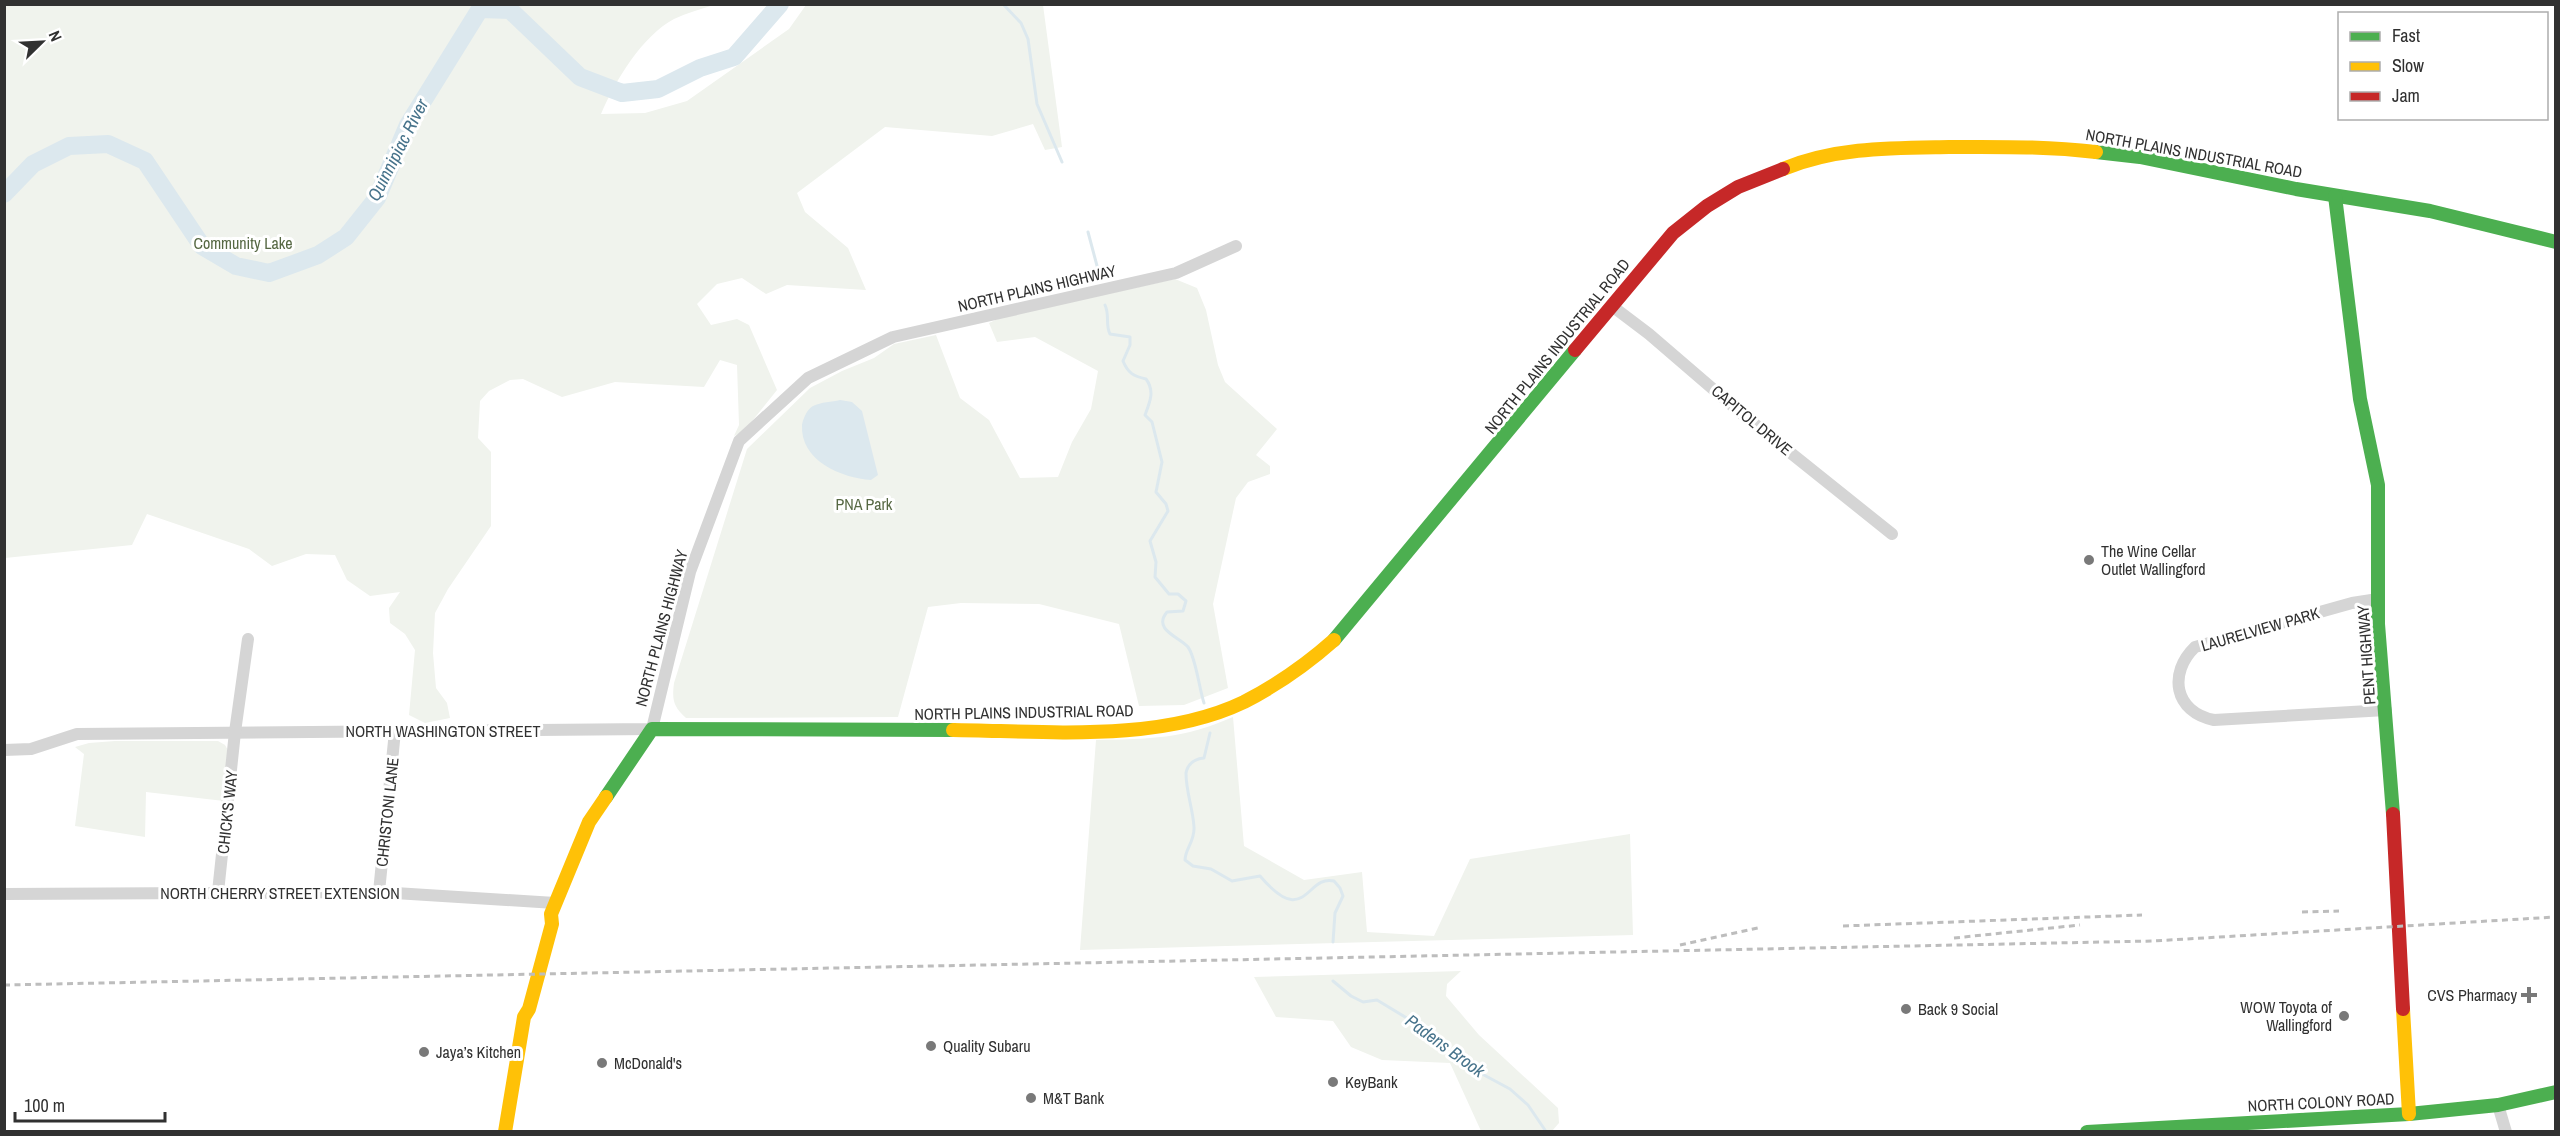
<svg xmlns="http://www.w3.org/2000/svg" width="2560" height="1136" viewBox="0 0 2560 1136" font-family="'Archivo Narrow',sans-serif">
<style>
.green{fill:#f0f3ed}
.water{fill:#dce8ee}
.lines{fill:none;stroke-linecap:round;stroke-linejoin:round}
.stream{stroke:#dce8ee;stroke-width:3}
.river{stroke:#dce8ee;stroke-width:18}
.street{stroke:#d5d5d5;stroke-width:12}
.fast{stroke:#4caf50;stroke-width:14}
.slow{stroke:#ffc107;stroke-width:14}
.jam{stroke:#c62828;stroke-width:14}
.rail{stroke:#bdbdbd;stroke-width:3;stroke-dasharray:6 4.5;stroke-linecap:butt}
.poi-dot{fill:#797979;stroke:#fff;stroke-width:2}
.labels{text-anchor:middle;stroke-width:6;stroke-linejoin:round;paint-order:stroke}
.street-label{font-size:16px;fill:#313131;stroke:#fff}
.park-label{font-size:16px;fill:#566843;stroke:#fff}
.poi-label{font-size:16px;fill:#313131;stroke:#fff;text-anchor:start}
.water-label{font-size:18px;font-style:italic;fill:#47738b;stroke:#fff}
</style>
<rect width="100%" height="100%" fill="#fff"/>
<!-- green -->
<g class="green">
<path d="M5,5H714C701,9 687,13 674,19C642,36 615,81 601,114L645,113L687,101L789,29L806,5H1043L1062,147L1045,150L1033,124L992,136L885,127L797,193L805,212L848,248L866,290L787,285L766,294L742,278L717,284L697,304L711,325L737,319L749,325L777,390L744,431L734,436L739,425L737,365L720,360L704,387L615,382L562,397L523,379L510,380L489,391L480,401L478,438L491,452V526L448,589L435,613L433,653L436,688L447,703L450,718L425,723L409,715L415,650L405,634L390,623L389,608L400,592L370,596L347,580L335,555L306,554L272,566L249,549L147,514L132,545L5,558Z"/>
<path d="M1175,279L1197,288L1206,310L1218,365L1225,382L1277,429L1256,455L1270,466V474L1248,482L1236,498L1213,604L1228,688L1184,705L1139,706L1119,624L1039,604L961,603L928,607L898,717L686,718C673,706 672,700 674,683L747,449L810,388L842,371L874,358L894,344L936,335L960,398L989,420L1020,478L1058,477L1072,442L1091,409L1098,371L1035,337L997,342L989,323L1002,317Z"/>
<path d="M1233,717L1244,846L1304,880L1362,872L1367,932L1434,936L1470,859L1630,834L1633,935L1080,950L1096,740C1150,739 1183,739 1233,717Z"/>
<path d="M115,741H218L225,745L229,752L224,801L146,792L145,837L75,826L84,754L75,747L89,743Z"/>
<path d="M1461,971L1447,984L1446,996L1479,1035L1558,1108L1559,1123L1552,1131H1481L1450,1063L1382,1060L1351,1047L1333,1021L1276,1017L1254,977Z"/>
</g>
<!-- water -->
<path class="water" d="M840,400L852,402L862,411L878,475L871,480C842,478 800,461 802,425C803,419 807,409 813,406C821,402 832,402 840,400Z"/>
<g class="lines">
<!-- stream -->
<g class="stream">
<path d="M1003,4L1021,23L1028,39L1037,104L1062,162"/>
<path d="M1088,232L1100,277"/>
<path d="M1105,305C1110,316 1105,324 1110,334L1130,337V345L1123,361C1128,373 1133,376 1146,379C1155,391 1150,402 1145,415L1152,422L1162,462L1156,492L1166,504L1168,511L1150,541L1156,562L1155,577L1169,594H1178L1186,601L1183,611L1167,612C1152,630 1180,637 1188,647C1196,658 1199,688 1204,703"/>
<path d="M1210,733L1204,758C1194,759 1188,763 1186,773C1186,792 1193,809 1194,827C1195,841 1185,849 1185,860L1193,866L1211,869L1232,881L1260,876C1306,930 1306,874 1334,881L1340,888L1343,896L1335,913L1333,942"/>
<path d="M1333,981L1351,996L1363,1002L1377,1000L1415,1023L1484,1075L1510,1089L1528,1105L1545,1130"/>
</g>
<!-- river -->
<path class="river" d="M4,194L33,164L69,146L108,144L145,161L202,246L236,266L269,273L318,255L346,237L377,198L408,125L480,9L510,10L580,77L622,93L658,89L700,68L734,57L780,4"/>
<!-- street -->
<g class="street">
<path d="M1612,306L1649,334L1742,414L1892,534"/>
<path d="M2378,599L2352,603L2195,647C2168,673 2174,712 2214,720L2386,710"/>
<path d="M4,750L31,749L77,734L652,729L690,572L739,441L808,378L893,337L1176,273L1236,246"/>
<path d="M218,892L235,732L248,639"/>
<path d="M379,892L395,731"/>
<path d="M4,894L379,892L555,903"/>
<path d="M2498,1105L2506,1132"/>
</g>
<!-- fast -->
<g class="fast">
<path d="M2096,152L2140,157L2296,189L2430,211L2556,242"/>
<path d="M2335,196L2360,399L2378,485V624L2393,814"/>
<path d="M1334,640L1575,350"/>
<path d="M606,797L652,729L953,730"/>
<path d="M2087,1132L2409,1114L2498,1105L2556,1092"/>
</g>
<!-- slow -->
<g class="slow">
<path d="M1783,169C1836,147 1893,148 1949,147C2000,147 2045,146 2096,152"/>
<path d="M953,730C1045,731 1159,743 1244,702C1277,685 1307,664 1334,640"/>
<path d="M2403,1009L2409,1114"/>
<path d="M505,1132L524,1017L529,1009L552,924L551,914L589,822L606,797"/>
</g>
<!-- jam -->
<g class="jam">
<path d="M1575,350L1673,233L1707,206L1738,187L1783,169"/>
<path d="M2393,814L2403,1009"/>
</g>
<!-- rail -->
<g class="rail">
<path d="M2302,912L2339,911"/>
<path d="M1843,926L2142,915"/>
<path d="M1954,938L2080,925"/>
<path d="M1680,945L1762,927"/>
<path d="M4,985L2153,941L2556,917"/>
</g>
</g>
<!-- markers -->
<g class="poi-dot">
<circle cx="2089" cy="560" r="6"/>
<path d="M2526 986h6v6h6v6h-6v6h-6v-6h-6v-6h6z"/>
<circle cx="1906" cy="1009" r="6"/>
<circle cx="2344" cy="1016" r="6"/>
<circle cx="931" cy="1046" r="6"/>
<circle cx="424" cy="1052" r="6"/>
<circle cx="602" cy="1063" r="6"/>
<circle cx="1333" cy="1082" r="6"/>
<circle cx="1031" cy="1098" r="6"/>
</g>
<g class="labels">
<!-- street labels -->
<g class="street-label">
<text transform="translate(2194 153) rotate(10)" y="6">NORTH PLAINS INDUSTRIAL ROAD</text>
<text transform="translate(1037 288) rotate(-13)" y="6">NORTH PLAINS HIGHWAY</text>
<text transform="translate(1557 346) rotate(-51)" y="6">NORTH PLAINS INDUSTRIAL ROAD</text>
<text transform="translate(1752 420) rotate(40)" y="6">CAPITOL DRIVE</text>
<text transform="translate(661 628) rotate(-75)" y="6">NORTH PLAINS HIGHWAY</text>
<text transform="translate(2260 629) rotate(-16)" y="6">LAURELVIEW PARK</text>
<text transform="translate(2366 655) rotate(-94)" y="6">PENT HIGHWAY</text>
<text transform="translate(1024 712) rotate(-1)" y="6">NORTH PLAINS INDUSTRIAL ROAD</text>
<text x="443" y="737">NORTH WASHINGTON STREET</text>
<text transform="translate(227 812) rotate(-84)" y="6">CHICK'S WAY</text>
<text transform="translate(387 812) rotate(-84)" y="6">CHRISTONI LANE</text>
<text x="280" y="899">NORTH CHERRY STREET EXTENSION</text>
<text transform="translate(2321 1102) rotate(-3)" y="6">NORTH COLONY ROAD</text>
</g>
<!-- park labels -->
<g class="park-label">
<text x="243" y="249">Community Lake</text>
<text x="864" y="510">PNA Park</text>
</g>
<!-- poi labels -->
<g class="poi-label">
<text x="2101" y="557">The Wine Cellar<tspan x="2101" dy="18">Outlet Wallingford</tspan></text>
<text x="2517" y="1001" text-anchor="end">CVS Pharmacy</text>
<text x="2332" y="1013" text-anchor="end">WOW Toyota of<tspan x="2332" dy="18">Wallingford</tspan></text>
<text x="1918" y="1015">Back 9 Social</text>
<text x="943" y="1052">Quality Subaru</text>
<text x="436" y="1058">Jaya’s Kitchen</text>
<text x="614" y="1069">McDonald's</text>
<text x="1345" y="1088">KeyBank</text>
<text x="1043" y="1104">M&amp;T Bank</text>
</g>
<!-- water labels -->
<g class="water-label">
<text transform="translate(398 150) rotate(-63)" y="6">Quinnipiac River</text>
<text transform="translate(1445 1046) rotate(36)" y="6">Padens Brook</text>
</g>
</g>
<!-- border -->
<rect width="2560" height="1136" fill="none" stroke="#313131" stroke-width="12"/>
<!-- legend -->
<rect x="2338" y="12" width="210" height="108" fill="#ffffff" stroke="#adadad" stroke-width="1.5"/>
<rect x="2350" y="32" width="30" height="9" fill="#4caf50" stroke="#adadad" stroke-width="1.5"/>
<text x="2392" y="42" font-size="18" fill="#313131">Fast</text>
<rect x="2350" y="62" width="30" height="9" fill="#ffc107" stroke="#adadad" stroke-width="1.5"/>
<text x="2392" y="72" font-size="18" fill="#313131">Slow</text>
<rect x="2350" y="92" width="30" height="9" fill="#c62828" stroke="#adadad" stroke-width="1.5"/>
<text x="2392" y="102" font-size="18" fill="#313131">Jam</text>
<!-- north arrow -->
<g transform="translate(42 42) rotate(66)" stroke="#ffffff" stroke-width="4.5" paint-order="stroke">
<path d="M0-4.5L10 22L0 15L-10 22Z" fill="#313131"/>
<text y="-9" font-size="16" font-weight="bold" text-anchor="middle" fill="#313131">N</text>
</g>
<!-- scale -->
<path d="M15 1112v9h150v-9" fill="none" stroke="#313131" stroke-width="3"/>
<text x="24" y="1112" font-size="18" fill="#313131" stroke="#ffffff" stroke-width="4.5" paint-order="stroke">100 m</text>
</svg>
